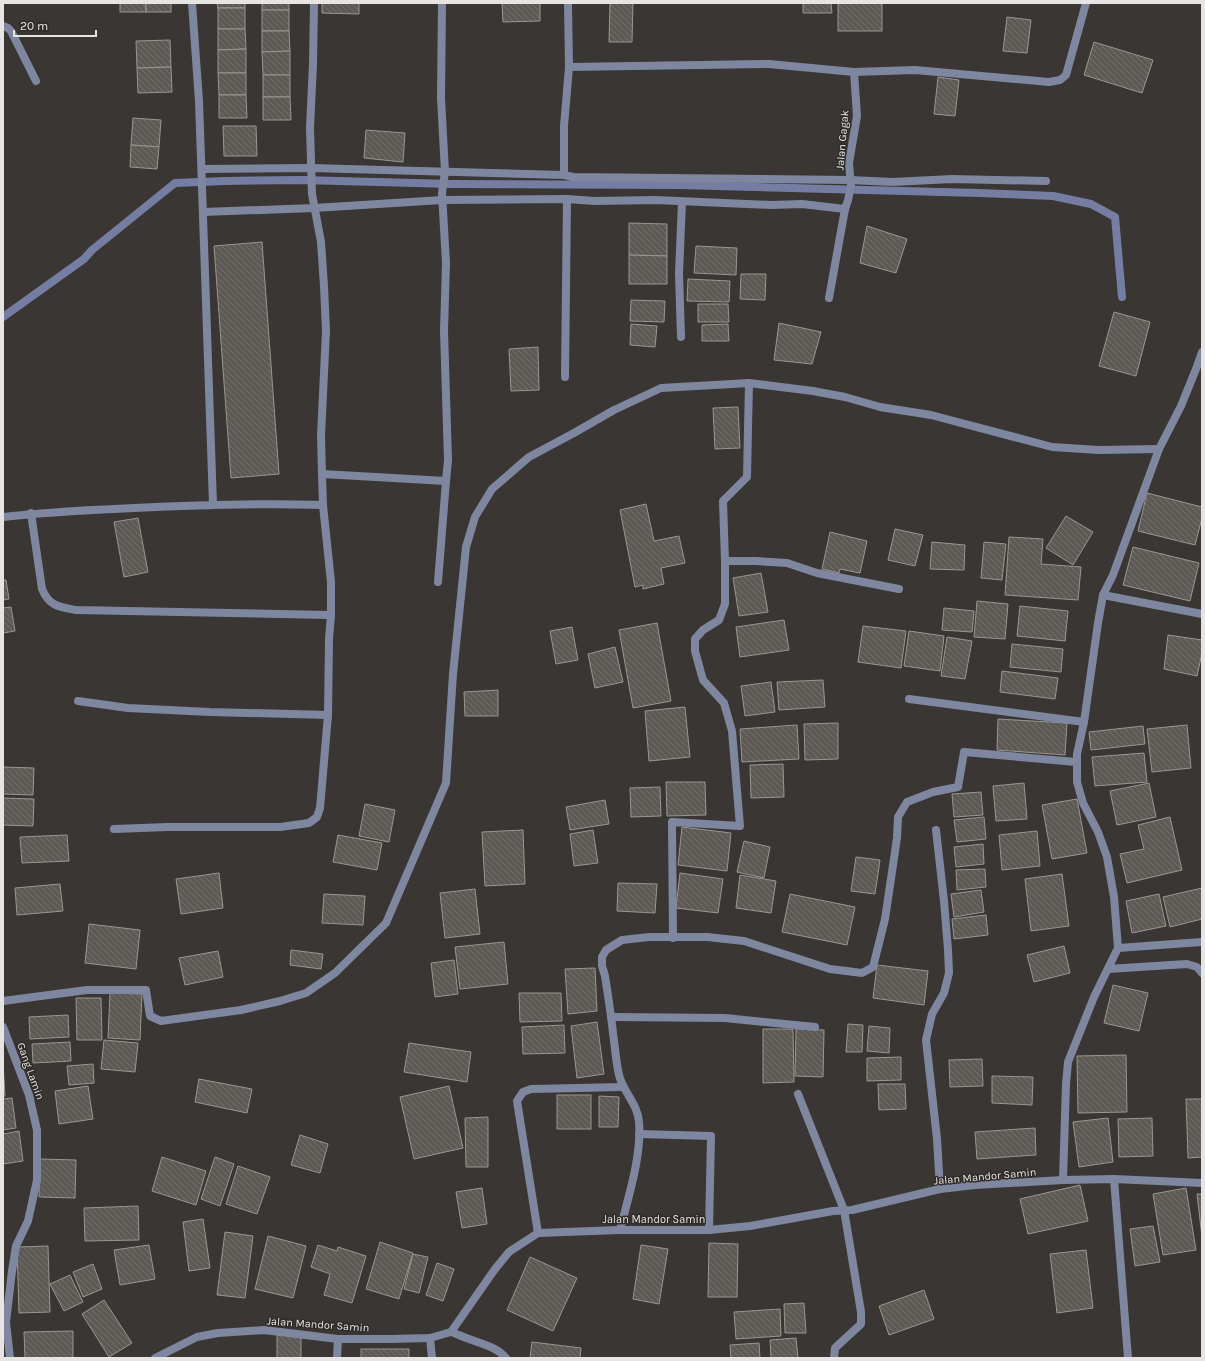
<svg xmlns="http://www.w3.org/2000/svg" width="1205" height="1361" viewBox="0 0 1205 1361" font-family="Karla,sans-serif">
<style>
.lines{fill:none;stroke-linecap:round;stroke-linejoin:round}
.stream{stroke:#757ea2;stroke-width:8}
.building{fill:url(#building-back-hatch);stroke:#9a9692}
.minor{stroke:#7f87a0;stroke-width:8}
.labels{text-anchor:middle;stroke-width:3;stroke-linejoin:round;paint-order:stroke}
.street-label{font-size:11px;fill:#e7e5e3;stroke:#2f2c29}
</style>
<defs>
<pattern id="building-back-hatch" width="6" height="6" patternUnits="userSpaceOnUse"><rect width="6" height="6" fill="#5d5955"/><path d="M-1 5l2 2M0 0l6 6M5-1l2 2" fill="none" stroke="#74716d"/></pattern>
</defs>
<rect width="100%" height="100%" fill="#393633"/>
<g class="lines">
<!-- stream -->
<path class="stream" d="M3,317L84,259L92,250L175,183L225,181L301,180L452,184L680,185L979,193L1053,196L1091,204L1115,217L1122,297"/>
</g>
<!-- building -->
<g class="building">
<rect x="120" y="3" width="26" height="9"/>
<rect x="146" y="3" width="25" height="9"/>
<path d="M217,3H245V8H218Z"/>
<rect x="262" y="3" width="27" height="7"/>
<path d="M322,3H359V14L322,13Z"/>
<path d="M502,3H540V21L503,22Z"/>
<path d="M610,3H633L632,42H609Z"/>
<path d="M803,3H831L832,13H803Z"/>
<rect x="838" y="3" width="44" height="28"/>
<rect x="218" y="8" width="27" height="21"/>
<rect x="262" y="10" width="27" height="21"/>
<path d="M1007,17L1031,20L1027,53L1003,51Z"/>
<path d="M218,29H245L246,49L218,50Z"/>
<path d="M262,31H289L290,51L262,52Z"/>
<path d="M170,40L171,67L137,68L136,41Z"/>
<path d="M1094,42L1153,60L1142,93L1084,75Z"/>
<path d="M246,49V73H218V50Z"/>
<path d="M290,51V75H263L262,52Z"/>
<path d="M171,67L172,92L138,93L137,68Z"/>
<path d="M218,73H246V95H219Z"/>
<rect x="263" y="75" width="27" height="22"/>
<path d="M938,77L959,80L955,116L934,114Z"/>
<path d="M219,95H246L247,118H219Z"/>
<path d="M263,97H290L291,120H263Z"/>
<path d="M133,118L161,120L159,147L131,145Z"/>
<path d="M223,126H256L257,156H224Z"/>
<path d="M366,130L405,133L403,162L364,158Z"/>
<path d="M131,145L159,147L157,169L130,167Z"/>
<path d="M629,223L667,224V256L629,255Z"/>
<path d="M867,226L907,239L896,273L860,263Z"/>
<path d="M262,242L279,474L231,478L214,246Z"/>
<path d="M696,246L737,248L736,275L694,273Z"/>
<path d="M629,255L667,256V284H629Z"/>
<path d="M741,274H766L765,300L740,299Z"/>
<path d="M688,279L730,281L729,302L687,301Z"/>
<path d="M631,300L665,301L664,322L630,321Z"/>
<path d="M698,304H728L729,322H698Z"/>
<path d="M1114,312L1150,322L1136,376L1099,366Z"/>
<path d="M779,323L821,332L812,364L774,360Z"/>
<path d="M631,324L657,326L655,347L630,345Z"/>
<path d="M728,324L729,341H702V325Z"/>
<path d="M538,347L539,390L511,391L509,349Z"/>
<path d="M738,407L740,448L715,449L713,408Z"/>
<path d="M1147,493L1202,507V518L1195,545L1138,531Z"/>
<path d="M646,504L654,541L679,536L685,563L661,568L664,584L643,589V585L635,587L620,510Z"/>
<path d="M1066,516L1093,532L1073,565L1046,548Z"/>
<path d="M138,518L148,572L124,577L114,522Z"/>
<path d="M895,529L923,535L915,566L888,560Z"/>
<path d="M830,532L867,541L860,573L840,569L839,573L822,569Z"/>
<path d="M1009,537L1043,539L1041,564L1081,567L1078,600L1005,595Z"/>
<path d="M932,542L965,545L964,570L930,569Z"/>
<path d="M984,542L1006,544L1002,580L981,578Z"/>
<path d="M1133,547L1199,563L1190,601L1123,585Z"/>
<path d="M761,573L768,612L739,616L733,578Z"/>
<path d="M3,580H6L9,599L3,600Z"/>
<path d="M977,601L1008,604L1005,639L974,637Z"/>
<path d="M1020,606L1068,611L1065,641L1017,636Z"/>
<path d="M11,607L15,631L3,633V608Z"/>
<path d="M944,608L974,611L972,632L942,630Z"/>
<path d="M784,620L789,650L740,657L736,627Z"/>
<path d="M657,623L671,701L633,708L619,630Z"/>
<path d="M863,626L906,631L901,668L858,662Z"/>
<path d="M572,627L578,660L556,664L550,631Z"/>
<path d="M909,631L944,636L940,671L904,666Z"/>
<path d="M1168,635L1202,640V653L1197,676L1164,669Z"/>
<path d="M947,637L972,641L965,679L941,676Z"/>
<path d="M1012,644L1063,649L1061,672L1010,667Z"/>
<path d="M615,647L623,682L595,688L588,654Z"/>
<path d="M1002,671L1058,678L1055,699L1000,692Z"/>
<path d="M823,680L825,707L779,710L777,682Z"/>
<path d="M771,682L775,712L745,716L741,686Z"/>
<path d="M498,690V716H465L464,692Z"/>
<path d="M685,707L690,757L649,761L645,711Z"/>
<path d="M998,719L1067,723L1065,755L997,750Z"/>
<path d="M838,723V759L805,760L804,724Z"/>
<path d="M797,725L799,759L742,762L740,729Z"/>
<path d="M1187,725L1191,768L1152,772L1147,729Z"/>
<path d="M1143,726L1145,744L1091,750L1089,732Z"/>
<path d="M1144,753L1147,782L1095,786L1092,757Z"/>
<path d="M783,764L784,797L751,798L750,765Z"/>
<path d="M3,767L34,768L33,795L3,794Z"/>
<path d="M666,782H705L706,815L667,816Z"/>
<path d="M1024,783L1027,819L996,821L993,786Z"/>
<path d="M1149,783L1156,817L1117,825L1110,791Z"/>
<path d="M660,787L661,816L631,817L630,788Z"/>
<path d="M981,792L983,815L954,817L952,794Z"/>
<path d="M3,798L34,799L33,826L3,825Z"/>
<path d="M1077,799L1087,853L1052,859L1042,805Z"/>
<path d="M605,800L609,824L570,830L566,807Z"/>
<path d="M365,804L395,810L389,842L359,836Z"/>
<path d="M984,817L986,839L957,842L954,820Z"/>
<path d="M1170,817L1182,870L1127,883L1120,854L1144,849L1138,825Z"/>
<path d="M682,827L731,833L727,871L678,865Z"/>
<path d="M523,830L525,884L485,886L482,832Z"/>
<path d="M593,830L598,863L574,866L570,834Z"/>
<path d="M1037,831L1040,866L1002,870L999,835Z"/>
<path d="M67,835L69,861L22,863L20,837Z"/>
<path d="M338,835L382,843L377,870L333,862Z"/>
<path d="M744,841L770,847L764,878L737,872Z"/>
<path d="M983,844L984,864L956,867L954,847Z"/>
<path d="M856,857L880,860L875,894L851,891Z"/>
<path d="M985,869L986,887L957,890L956,870Z"/>
<path d="M219,873L223,908L181,914L176,879Z"/>
<path d="M680,873L723,879L718,913L676,908Z"/>
<path d="M1062,874L1069,926L1031,931L1025,879Z"/>
<path d="M740,875L776,881L771,913L736,908Z"/>
<path d="M618,883L657,884L655,913L617,911Z"/>
<path d="M60,884L63,911L17,915L15,888Z"/>
<path d="M1202,888V919L1170,927L1163,897Z"/>
<path d="M475,889L480,934L445,938L440,893Z"/>
<path d="M981,890L984,912L954,917L951,894Z"/>
<path d="M324,894L365,896L363,925L322,923Z"/>
<path d="M790,894L855,907L847,945L782,932Z"/>
<path d="M1159,894L1166,926L1132,933L1126,901Z"/>
<path d="M986,915L988,935L954,939L952,919Z"/>
<path d="M89,924L140,930L136,969L85,963Z"/>
<path d="M504,942L508,984L460,989L455,947Z"/>
<path d="M1064,946L1070,973L1034,982L1027,955Z"/>
<path d="M291,950L323,954L321,969L290,965Z"/>
<path d="M218,951L223,977L185,985L179,958Z"/>
<path d="M454,960L458,994L435,997L431,963Z"/>
<path d="M877,965L928,971L924,1005L873,998Z"/>
<path d="M595,968L597,1011L568,1014L565,969Z"/>
<path d="M1113,985L1148,993L1139,1031L1104,1023Z"/>
<path d="M110,993L142,994L140,1040L108,1038Z"/>
<path d="M519,993H561L562,1021L520,1022Z"/>
<path d="M76,998H101L102,1040H77Z"/>
<path d="M68,1015L69,1037L30,1039L29,1017Z"/>
<path d="M597,1022L604,1074L577,1078L571,1026Z"/>
<path d="M848,1024L863,1025L862,1052H846Z"/>
<path d="M564,1025L565,1053L523,1054L522,1027Z"/>
<path d="M869,1026L890,1028L889,1053L867,1051Z"/>
<path d="M763,1029H793L794,1082L763,1083Z"/>
<path d="M796,1029L824,1030L823,1077L795,1076Z"/>
<path d="M104,1040L138,1043L135,1072L101,1069Z"/>
<path d="M70,1042L71,1061L33,1063L32,1044Z"/>
<path d="M409,1043L471,1052L467,1082L404,1072Z"/>
<path d="M1126,1055L1127,1112L1078,1113L1077,1056Z"/>
<path d="M901,1057V1080L867,1081V1058Z"/>
<path d="M982,1059L983,1086L950,1087L949,1060Z"/>
<path d="M3,1062L5,1096L3,1097Z"/>
<path d="M93,1064L94,1083L69,1085L67,1066Z"/>
<path d="M992,1076L1033,1077L1032,1105L992,1103Z"/>
<path d="M199,1079L252,1089L247,1113L195,1102Z"/>
<path d="M878,1084H905L906,1109L879,1110Z"/>
<path d="M88,1086L93,1119L59,1124L55,1091Z"/>
<path d="M449,1086L463,1148L414,1159L400,1097Z"/>
<rect x="557" y="1095" width="34" height="34"/>
<path d="M599,1096L619,1097L618,1127H599Z"/>
<path d="M12,1098L16,1128L3,1130V1099Z"/>
<path d="M1186,1099H1202V1157L1188,1158Z"/>
<path d="M488,1117V1167H466L465,1118Z"/>
<path d="M1108,1118L1113,1162L1079,1167L1073,1122Z"/>
<path d="M1152,1118L1153,1156L1119,1157L1118,1119Z"/>
<path d="M1035,1128L1036,1155L977,1159L975,1132Z"/>
<path d="M19,1131L23,1161L3,1164V1134Z"/>
<path d="M300,1135L328,1144L320,1173L291,1165Z"/>
<path d="M162,1157L206,1171L196,1205L152,1191Z"/>
<path d="M215,1157L234,1164L220,1206L201,1199Z"/>
<path d="M40,1159L76,1160L75,1198L39,1197Z"/>
<path d="M238,1166L270,1177L257,1214L226,1204Z"/>
<path d="M1080,1185L1088,1221L1028,1234L1020,1199Z"/>
<path d="M482,1188L487,1224L462,1228L456,1192Z"/>
<path d="M1186,1188L1196,1250L1163,1255L1153,1194Z"/>
<path d="M1197,1194H1202V1237Z"/>
<path d="M138,1206L139,1240L85,1241L84,1208Z"/>
<path d="M203,1219L210,1268L189,1271L183,1222Z"/>
<path d="M1153,1226L1160,1262L1135,1266L1130,1229Z"/>
<path d="M225,1232L253,1236L245,1298L217,1295Z"/>
<path d="M268,1236L306,1246L293,1298L255,1289Z"/>
<path d="M380,1242L413,1253L399,1299L366,1289Z"/>
<path d="M709,1243L738,1244L737,1297H708Z"/>
<path d="M149,1245L155,1279L120,1285L114,1250Z"/>
<path d="M318,1245L337,1251L338,1247L366,1256L352,1303L324,1295L330,1274L311,1267Z"/>
<path d="M641,1245L668,1249L659,1304L633,1299Z"/>
<path d="M48,1246L50,1312L19,1313L17,1247Z"/>
<path d="M1086,1250L1093,1308L1057,1313L1050,1254Z"/>
<path d="M413,1254L428,1257L419,1293L404,1289Z"/>
<path d="M530,1257L577,1278L553,1331L507,1310Z"/>
<path d="M437,1263L454,1269L443,1301L426,1295Z"/>
<path d="M93,1264L102,1289L83,1297L73,1272Z"/>
<path d="M70,1275L83,1302L64,1311L50,1284Z"/>
<path d="M924,1290L934,1319L889,1335L879,1306Z"/>
<path d="M104,1300L132,1343L109,1357L82,1314Z"/>
<path d="M804,1303L806,1333H785L784,1304Z"/>
<path d="M780,1309L781,1336L736,1339L734,1312Z"/>
<path d="M73,1331V1358H25L24,1332Z"/>
<rect x="277" y="1335" width="24" height="23"/>
<path d="M796,1338L798,1358H771L770,1340Z"/>
<path d="M532,1342L581,1348L580,1358H530Z"/>
<path d="M759,1343L760,1358H731L730,1345Z"/>
<rect x="361" y="1349" width="48" height="9"/>
</g>
<g class="lines">
<!-- minor -->
<g class="minor">
<path d="M192,3L199,101L213,504"/>
<path d="M3,26L8,28L11,31L36,81"/>
<path d="M569,67L769,64L854,72L915,70L1049,82L1060,80L1066,75L1086,3"/>
<path d="M202,169L311,168L564,175L573,177L850,180L893,182L952,179L1046,181"/>
<path d="M564,175V126L569,67L568,3"/>
<path d="M203,212L314,208L442,200L567,199L595,201L655,200L771,205L802,204L845,209"/>
<path d="M829,298L845,209L848,200L851,186L849,163L857,116L854,72"/>
<path d="M681,337L679,273L682,202"/>
<path d="M565,377L567,199"/>
<path d="M322,474L446,481L448,460L444,331L446,263L442,193L445,172L441,98L442,3"/>
<path d="M31,513L42,589C49,606 59,607 76,610L331,615"/>
<path d="M3,517C47,512 90,510 134,508C197,505 260,503 323,505"/>
<path d="M725,561H756L787,563L817,573L899,589"/>
<path d="M438,582L446,481"/>
<path d="M1103,595L1202,614"/>
<path d="M909,699L1084,722"/>
<path d="M78,701L128,708L210,712L328,715"/>
<path d="M114,829L168,827H280L309,823L317,817L320,808L328,715L329,639L331,615V582L323,505L322,474L321,436L326,331L324,286L321,242L312,194L310,128L313,64L314,3"/>
<path d="M936,830L944,901L948,950L949,973L944,993L932,1014L926,1040L937,1139L940,1189"/>
<path d="M673,938L672,822L740,826L732,731L724,703L703,680L695,651V639L703,630L719,620L725,604V561L723,501L747,477L749,383"/>
<path d="M1118,948L1202,942"/>
<path d="M1108,969L1187,964L1197,967L1202,973"/>
<path d="M3,1001L87,990H146L150,1016L161,1021L241,1010L280,1001L306,993L335,973L386,923L446,783L453,674L466,547L475,517L492,489L529,457L574,433L614,410L661,388L749,383L813,391L845,397L880,407L931,415L1052,447L1099,450L1159,449"/>
<path d="M611,1017L725,1018L815,1027"/>
<path d="M3,1027L29,1095L37,1130V1180L28,1221L16,1246L12,1271L6,1322L10,1358"/>
<path d="M798,1094L844,1210L861,1312V1324L835,1348L834,1358"/>
<path d="M639,1134L711,1136L709,1230"/>
<path d="M1114,1179L1128,1358"/>
<path d="M1063,1180L1066,1084L1068,1062L1094,997L1118,948L1114,897L1107,857L1098,832L1083,803L1077,782V754L1084,722L1098,623L1103,595L1113,575L1159,449L1181,406L1196,369L1202,352"/>
<path d="M620,1230C628,1198 642,1155 639,1122C638,1104 623,1092 619,1075C616,1062 615,1047 613,1033C611,1014 608,995 605,976L602,966V957L606,950L622,940L649,937H707L744,941L830,969L862,973L873,967L885,919L897,838L898,817L907,802L933,792L958,787L964,752L1076,762"/>
<path d="M538,1233L517,1101L523,1092L531,1089L623,1087"/>
<path d="M451,1332C457,1334 463,1337 469,1339C482,1344 497,1347 506,1358"/>
<path d="M430,1338L432,1358"/>
<path d="M155,1358L197,1337L218,1333L264,1330L338,1339H392L430,1338L451,1332L495,1269L509,1252L538,1233L620,1230H709L750,1226L833,1211L852,1210L940,1189L975,1185L1063,1180L1114,1179L1202,1183"/>
<path d="M337,1358L338,1339"/>
</g>
</g>
<g class="labels">
<!-- street labels -->
<g class="street-label">
<text transform="translate(842 140) rotate(-85)" y="4">Jalan Gagak</text>
<text transform="translate(31 1071) rotate(70)" y="4">Gang Lamin</text>
<text transform="translate(985 1176) rotate(-5)" y="4">Jalan Mandor Samin</text>
<text x="654" y="1223">Jalan Mandor Samin</text>
<text transform="translate(318 1324) rotate(4)" y="4">Jalan Mandor Samin</text>
</g>
</g>
<!-- border -->
<rect width="1205" height="1361" fill="none" stroke="#e7e5e3" stroke-width="8"/>
<!-- scale -->
<path d="M14 30v6h82v-6" fill="none" stroke="#e7e5e3" stroke-width="2"/>
<text x="20" y="30" font-size="12" fill="#e7e5e3" stroke="#2f2c29" stroke-width="3" paint-order="stroke">20 m</text>
</svg>
